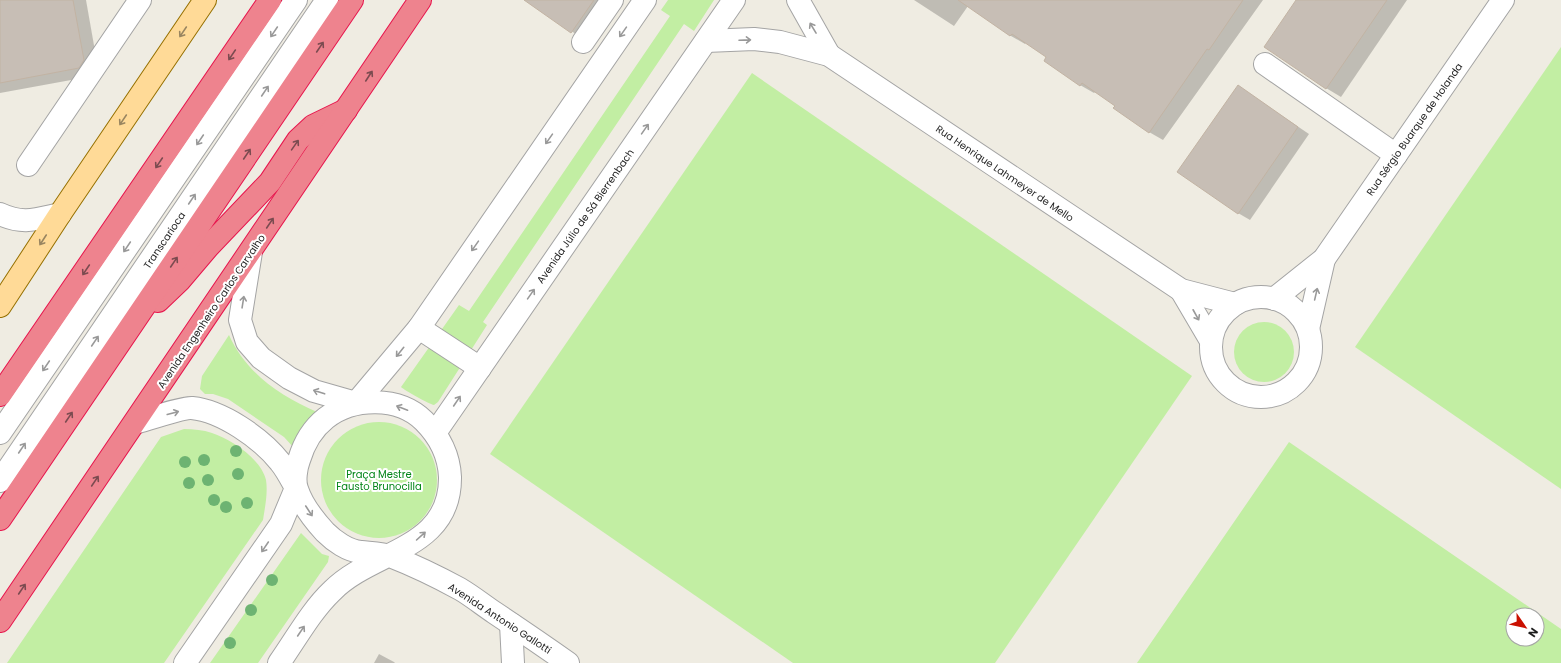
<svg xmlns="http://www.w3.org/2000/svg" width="1561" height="663" viewBox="0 0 1561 663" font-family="Poppins,sans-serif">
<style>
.grass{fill:#c2eea3;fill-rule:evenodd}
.shadow{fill:#0003}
.building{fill:#c7beb5;stroke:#c2b3a3}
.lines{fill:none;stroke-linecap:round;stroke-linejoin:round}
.minor-casing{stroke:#a4a4a4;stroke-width:24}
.major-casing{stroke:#967000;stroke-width:24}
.highway-casing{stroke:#e7154d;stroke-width:24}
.minor{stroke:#fff;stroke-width:22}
.major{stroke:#ffda97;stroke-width:22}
.highway{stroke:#ee838e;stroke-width:22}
.tree{fill:#6db372}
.oneway{stroke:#999}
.oneway2{stroke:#998560}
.oneway3{stroke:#7b4b50}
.labels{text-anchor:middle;stroke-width:4;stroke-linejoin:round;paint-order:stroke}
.street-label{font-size:10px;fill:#1d1d1d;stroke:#fff}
.park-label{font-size:10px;fill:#028417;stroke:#fff}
</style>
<rect width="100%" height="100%" fill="#efece2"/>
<!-- grass -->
<g class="grass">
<path d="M668,0H714L694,31L684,24L483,322L487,325L438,402L434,405C429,404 404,390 401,387L459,305L469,311L670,16L661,10Z"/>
<path d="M1561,47V489L1355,347Z"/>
<path d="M752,73L1192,376L995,663H793L490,454Z"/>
<circle cx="1264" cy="352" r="30"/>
<path d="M229,335C246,373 280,396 317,412L301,428L294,448L284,437L228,399L213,394H205L200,389L202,376Z"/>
<circle cx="379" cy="480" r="58"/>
<path d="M184,429C194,429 203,430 212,433C231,439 261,459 266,480C268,493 265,507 263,520L164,663H7L161,437Z"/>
<path d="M1289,442L1561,629V663H1137ZM1513,615H1537V639H1513Z"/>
<path d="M301,533L322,554L329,556L328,562L258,663H210Z"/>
</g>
<!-- shadow -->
<g class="shadow">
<path d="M0,0H86L98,68L93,76L0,93Z"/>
<path d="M526,0H610L583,39Z"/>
<path d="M914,0H1263L1163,140L1149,132L1096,91L1094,93L1080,85L1048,57L1026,42L1025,44L1011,36L968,6L954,26Z"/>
<path d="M1299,0H1407L1341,97L1326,88Z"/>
<path d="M1238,86L1309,134L1250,220L1238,213Z"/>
<path d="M379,654L394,662L395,663H374Z"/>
</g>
<!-- building -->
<g class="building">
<path d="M0,0H73L84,60L79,68L0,83Z"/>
<path d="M524,0H594L571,33Z"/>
<path d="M958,0H1243L1209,50L1207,49L1149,133L1113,108L1115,106L1082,83L1080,86L1044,61L1046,57L1012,34L1010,36Z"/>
<path d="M1296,0H1387L1326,89L1264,47Z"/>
<path d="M1238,85L1298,127L1238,214L1177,172Z"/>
</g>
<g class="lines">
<defs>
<g id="minor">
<path d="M798,0L829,55"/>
<path d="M706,41L754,39L780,42L829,55L1181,290L1235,304"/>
<path d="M583,42L612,0"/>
<path d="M1265,64L1396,155"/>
<path d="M28,165L140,0"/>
<path d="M0,214C23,225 37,219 60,214"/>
<path d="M251,252L240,320L247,342L261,358L289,378L314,391L356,403L419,328L645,0"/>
<path d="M1181,290L1211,341"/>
<circle cx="1261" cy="347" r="50"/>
<path d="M1274,299L1324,259L1503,0"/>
<path d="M419,328L480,368"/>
<path d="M1308,329L1324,259"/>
<path d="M135,423C146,420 183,407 192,408C222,411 261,438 280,462C286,469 291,479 296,488L281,524L185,663"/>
<path d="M0,433L296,0"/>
<path d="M435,433L734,0"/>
<path d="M0,481L327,0"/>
<path d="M511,624L513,663"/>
<path d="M279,663C296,639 311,611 332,591C372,550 451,550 450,477C449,455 440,437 424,421C399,396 353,397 326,418C312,429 304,443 299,460C296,468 294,481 297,489C302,505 314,520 325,532C334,541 348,551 361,552C370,553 382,553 390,556C413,565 438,577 460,589C472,596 483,605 495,613C519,629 544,646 568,663"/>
</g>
<path id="major" d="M0,306L60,214L205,0"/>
<g id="highway">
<path d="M158,301L180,280L208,247L270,182L298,140L313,126L346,110"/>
<path d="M0,395L270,0"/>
<path d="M0,519L352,0"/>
<path d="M0,621L420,0"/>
</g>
</defs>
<!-- minor casing -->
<use href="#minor" class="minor-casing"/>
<!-- major casing -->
<use href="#major" class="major-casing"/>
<!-- highway casing -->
<use href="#highway" class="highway-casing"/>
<!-- minor -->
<use href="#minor" class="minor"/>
<!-- major -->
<use href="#major" class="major"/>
<!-- highway -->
<use href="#highway" class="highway"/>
</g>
<!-- trees -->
<g class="tree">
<circle cx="236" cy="451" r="6"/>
<circle cx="204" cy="460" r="6"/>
<circle cx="185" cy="462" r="6"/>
<circle cx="238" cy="474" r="6"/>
<circle cx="208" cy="480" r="6"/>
<circle cx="189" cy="483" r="6"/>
<circle cx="214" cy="500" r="6"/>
<circle cx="247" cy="503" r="6"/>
<circle cx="226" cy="507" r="6"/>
<circle cx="272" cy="580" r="6"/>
<circle cx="251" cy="610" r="6"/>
<circle cx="230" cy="643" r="6"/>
</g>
<!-- one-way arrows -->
<defs><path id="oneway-shaft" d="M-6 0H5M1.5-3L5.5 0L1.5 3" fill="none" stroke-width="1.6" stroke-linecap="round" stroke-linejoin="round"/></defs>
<g class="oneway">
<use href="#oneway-shaft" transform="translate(813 28) rotate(-121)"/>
<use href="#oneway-shaft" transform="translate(274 32) rotate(124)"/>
<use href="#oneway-shaft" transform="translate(623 32) rotate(125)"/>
<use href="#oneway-shaft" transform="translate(745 40) rotate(-2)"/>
<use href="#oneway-shaft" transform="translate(265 91) rotate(-56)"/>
<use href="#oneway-shaft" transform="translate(645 129) rotate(-55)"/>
<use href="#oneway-shaft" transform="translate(549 139) rotate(125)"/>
<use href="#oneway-shaft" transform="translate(200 140) rotate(124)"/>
<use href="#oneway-shaft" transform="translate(192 199) rotate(-56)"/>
<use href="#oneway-shaft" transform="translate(475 246) rotate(125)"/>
<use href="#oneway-shaft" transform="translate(127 247) rotate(124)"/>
<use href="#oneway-shaft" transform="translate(531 294) rotate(-55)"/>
<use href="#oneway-shaft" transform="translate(1316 294) rotate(-77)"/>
<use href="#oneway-shaft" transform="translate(243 302) rotate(-81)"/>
<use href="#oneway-shaft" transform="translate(1196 315) rotate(61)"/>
<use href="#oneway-shaft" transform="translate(95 341) rotate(-56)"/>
<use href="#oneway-shaft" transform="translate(400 352) rotate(129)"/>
<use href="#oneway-shaft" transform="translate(46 366) rotate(124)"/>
<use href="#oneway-shaft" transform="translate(319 392) rotate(-162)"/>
<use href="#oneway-shaft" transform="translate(457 401) rotate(-56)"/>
<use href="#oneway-shaft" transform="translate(402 408) rotate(-159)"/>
<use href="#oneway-shaft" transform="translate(173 413) rotate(-15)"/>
<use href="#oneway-shaft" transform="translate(22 448) rotate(-56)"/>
<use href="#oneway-shaft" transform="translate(309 511) rotate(57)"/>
<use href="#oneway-shaft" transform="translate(421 536) rotate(-42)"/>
<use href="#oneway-shaft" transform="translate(265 547) rotate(124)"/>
<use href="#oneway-shaft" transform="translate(301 631) rotate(-56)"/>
</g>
<g class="oneway2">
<use href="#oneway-shaft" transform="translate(183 32) rotate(124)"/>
<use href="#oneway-shaft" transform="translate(123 120) rotate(124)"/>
<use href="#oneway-shaft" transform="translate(43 240) rotate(123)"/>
</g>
<g class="oneway3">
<use href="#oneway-shaft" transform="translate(320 47) rotate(-56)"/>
<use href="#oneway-shaft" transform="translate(232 55) rotate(124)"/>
<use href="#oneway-shaft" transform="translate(369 76) rotate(-57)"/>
<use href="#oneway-shaft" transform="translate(295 145) rotate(-55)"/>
<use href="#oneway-shaft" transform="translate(247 154) rotate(-56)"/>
<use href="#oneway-shaft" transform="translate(159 163) rotate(124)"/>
<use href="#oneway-shaft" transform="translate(270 223) rotate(-56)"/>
<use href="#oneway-shaft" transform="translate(174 262) rotate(-56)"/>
<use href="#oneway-shaft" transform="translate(86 270) rotate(124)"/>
<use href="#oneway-shaft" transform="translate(69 417) rotate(-56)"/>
<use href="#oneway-shaft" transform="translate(95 481) rotate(-56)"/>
<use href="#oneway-shaft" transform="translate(22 589) rotate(-56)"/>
</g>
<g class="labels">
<!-- street labels -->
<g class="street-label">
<text transform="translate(1414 129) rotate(-55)" y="4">Rua Sérgio Buarque de Holanda</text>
<text transform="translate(1005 173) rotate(34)" y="4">Rua Henrique Lahmeyer de Mello</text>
<text transform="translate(585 216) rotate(-55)" y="4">Avenida Júlio de Sá Bierrenbach</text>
<text transform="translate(164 240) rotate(-56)" y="4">Transcarioca</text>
<text transform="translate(211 311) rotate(-56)" y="4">Avenida Engenheiro Carlos Carvalho</text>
<text transform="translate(500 618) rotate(33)" y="4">Avenida Antonio Gallotti</text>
</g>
<!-- park labels -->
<g class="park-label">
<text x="379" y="478">Praça Mestre<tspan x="379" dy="12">Fausto Brunocilla</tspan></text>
</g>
</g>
<!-- north arrow -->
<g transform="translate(1525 627) rotate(124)"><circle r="19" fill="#ffffff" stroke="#a5a5a5"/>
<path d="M0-3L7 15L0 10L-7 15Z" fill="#ca1000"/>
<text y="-6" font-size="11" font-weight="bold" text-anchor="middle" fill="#1d1d1d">N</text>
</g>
</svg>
